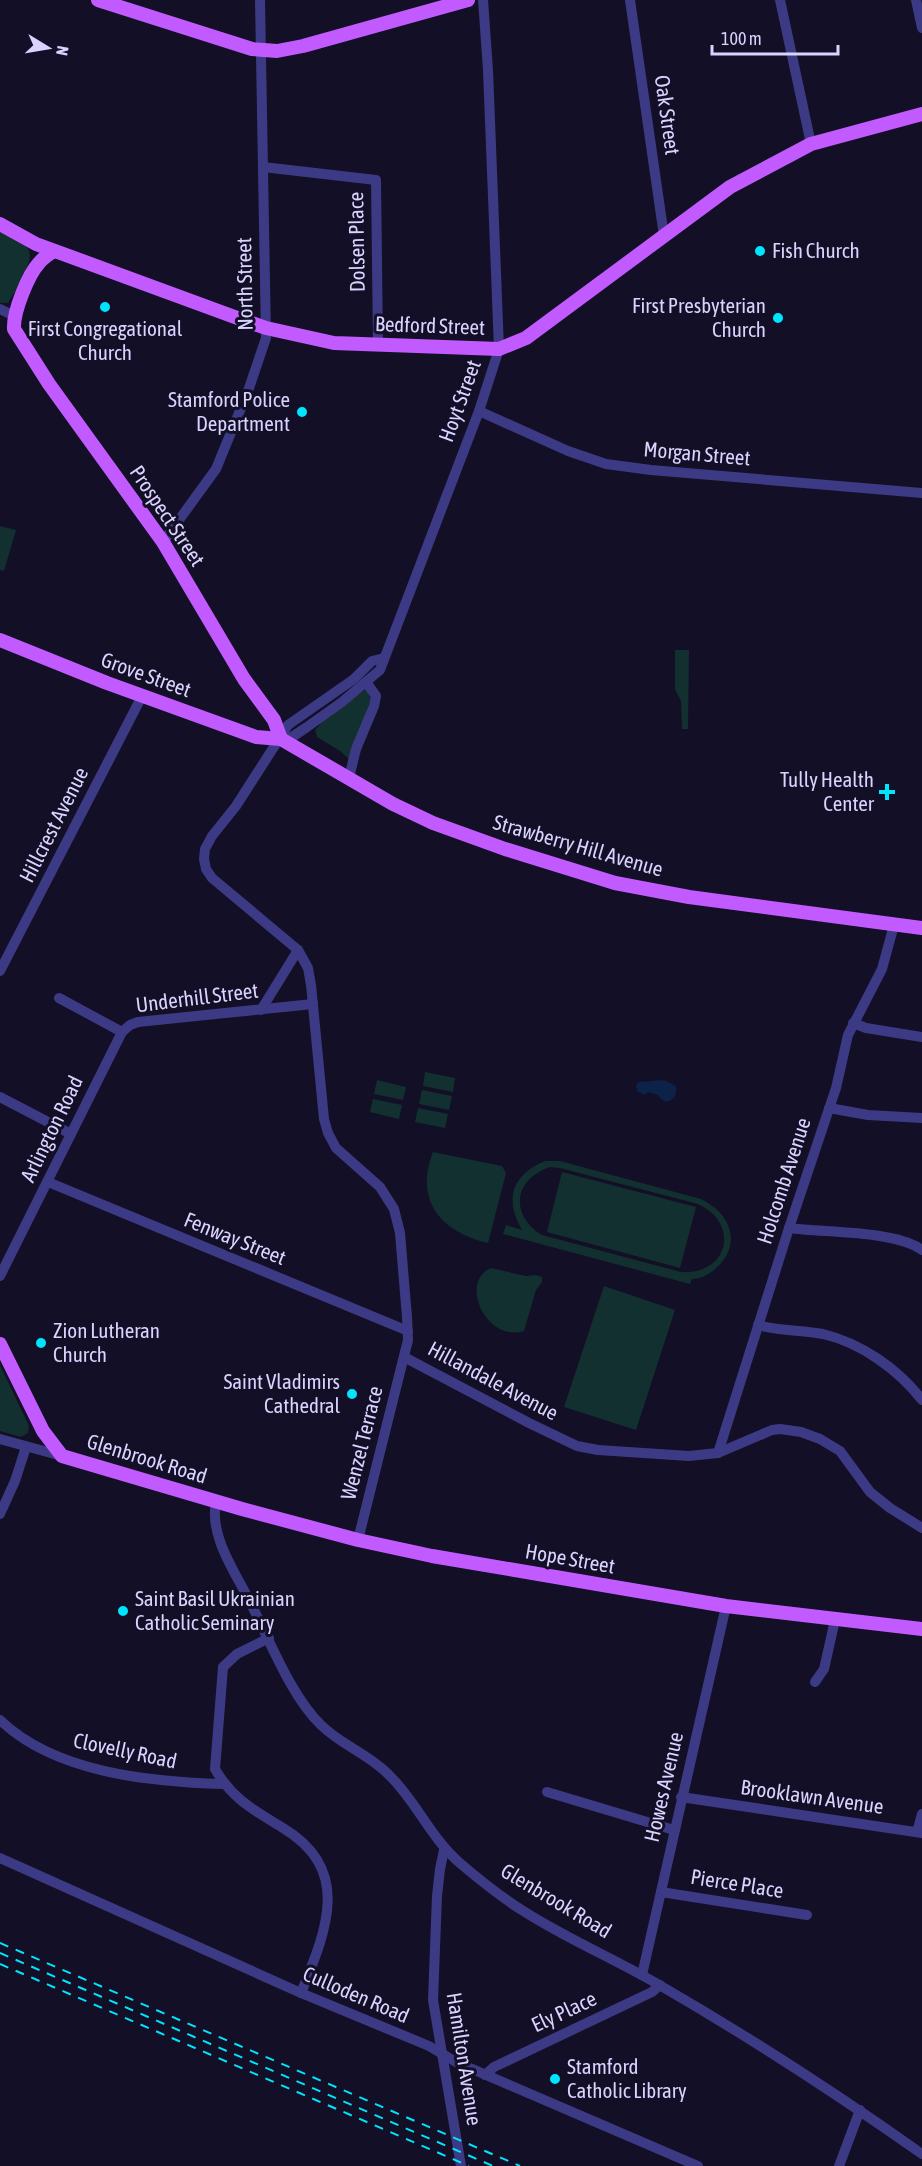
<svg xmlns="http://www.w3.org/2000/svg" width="922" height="2166" viewBox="0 0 922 2166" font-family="'Asap Condensed',sans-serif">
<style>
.green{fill:#12302f;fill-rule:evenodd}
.water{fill:#0c2248}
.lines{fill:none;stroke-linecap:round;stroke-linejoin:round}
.minor{stroke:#3d3a85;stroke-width:10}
.major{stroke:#c25bff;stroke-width:14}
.rail{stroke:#00e5ff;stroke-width:2;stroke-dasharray:9 8;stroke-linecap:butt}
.poi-dot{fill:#00e5ff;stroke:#130f26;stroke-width:2}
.labels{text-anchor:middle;stroke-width:6;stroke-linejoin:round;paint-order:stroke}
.street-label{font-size:21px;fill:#d9d4ff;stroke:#130f26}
.poi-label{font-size:21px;fill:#d9d4ff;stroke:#130f26;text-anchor:start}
</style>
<rect width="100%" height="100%" fill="#130f26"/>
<!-- green -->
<g class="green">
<path d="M0,232C8,236 19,240 26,246C39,258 15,291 8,303H0Z"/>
<path d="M0,526L16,530L4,571L0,570Z"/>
<path d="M675,650H689L688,729H682L681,701L675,689Z"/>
<path d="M366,689L371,699L349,759L340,751L317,737L315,730L323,721Z"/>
<path d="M425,1072L455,1078L453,1092L423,1086Z"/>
<path d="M377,1080L406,1087L403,1100L374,1094Z"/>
<path d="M422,1090L452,1096L449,1110L419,1104Z"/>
<path d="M373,1099L402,1105L399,1119L370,1112Z"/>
<path d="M418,1108L448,1114L445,1128L415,1122Z"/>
<path d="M433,1152L502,1166L506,1173L488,1243C441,1232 414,1201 433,1152Z"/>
<path d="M545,1161H560L701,1199C732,1214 743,1246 714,1270C708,1275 700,1279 692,1279L690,1284L503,1234L506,1225L522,1230C504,1199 512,1175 545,1161ZM550,1167L560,1168L698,1204C741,1224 728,1275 681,1272L542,1235C509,1215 514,1179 550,1167Z"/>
<path d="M562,1172L696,1207L680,1268L547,1232Z"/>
<path d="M491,1268L526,1276L536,1275L542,1277V1282L536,1290L524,1331C487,1343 458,1282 491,1268Z"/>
<path d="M604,1286L675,1310L636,1430L564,1407Z"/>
<path d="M0,1365L29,1426L28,1433L21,1437L0,1431Z"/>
</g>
<!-- water -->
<path class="water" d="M664,1080L676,1086C677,1095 674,1100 666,1102L661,1099L658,1095L648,1092L644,1095L637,1091L636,1086L638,1082Z"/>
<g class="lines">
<!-- minor -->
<g class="minor">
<path d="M630,0L664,236"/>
<path d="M780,0L811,144"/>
<path d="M916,0L922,28"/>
<path d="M263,167L376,180L378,345"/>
<path d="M0,309L14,316"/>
<path d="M479,411L568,451L606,464L651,470L922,493"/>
<path d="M163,542L216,469L248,391L266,338L260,0"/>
<path d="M281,739L292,737L307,727L342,702L380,670L479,411L499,349L488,70L483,0"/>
<path d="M349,778L356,749L374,706L376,696L366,682"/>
<path d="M0,971L142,696"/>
<path d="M59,998L122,1032"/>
<path d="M261,1010L298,950"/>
<path d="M853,1023L866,1028L922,1037"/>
<path d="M0,1097L71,1134"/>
<path d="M829,1108L868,1115L922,1118"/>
<path d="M48,1182L408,1331"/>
<path d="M789,1228C824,1233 895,1230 922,1250"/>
<path d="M0,1276L122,1032L130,1025L138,1022L313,1004"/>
<path d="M758,1325C779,1331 801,1330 823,1334C861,1343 898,1369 922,1400"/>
<path d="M404,1357L529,1423L577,1446L598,1450L689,1456L718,1453L772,1430L780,1429L801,1432L820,1439L840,1451L870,1492L890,1508L922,1528"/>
<path d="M0,1439L62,1456"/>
<path d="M718,1453L789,1228L836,1088L848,1035L882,969L894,925"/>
<path d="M216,1502C209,1537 236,1573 251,1604C270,1641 291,1696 321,1725C341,1745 369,1754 389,1775C417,1802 431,1839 461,1864C481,1881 502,1898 525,1912C569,1940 617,1960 661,1986C751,2038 837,2094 922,2154"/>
<path d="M0,1514L15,1481L26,1447"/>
<path d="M358,1540L408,1340L407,1317L400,1233L394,1209L380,1187L336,1148L328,1133L324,1119L311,985L308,968L298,950L212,878L206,869L204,859L205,849L212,836L236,806L288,725L354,679L372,661L384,658"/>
<path d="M269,1638L237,1654L223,1667L215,1769C233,1800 254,1810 283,1828C353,1870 326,1931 301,1993"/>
<path d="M815,1682L824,1669L835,1620"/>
<path d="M0,1720C55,1773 151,1782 223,1784"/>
<path d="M547,1792L674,1830"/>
<path d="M681,1797L922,1833"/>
<path d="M917,1832L922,1814"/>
<path d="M444,1850L440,1869L437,1896L433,2000L461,2166"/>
<path d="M0,1858L301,1993L429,2046L456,2062L698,2166"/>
<path d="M661,1892L807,1915"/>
<path d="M642,1975L726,1606"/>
<path d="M485,2075L494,2067L652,1992L660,1985"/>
<path d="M839,2166L860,2110"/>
</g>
<!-- major -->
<g class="major">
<path d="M98,0L252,49L277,51L303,46L468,0"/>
<path d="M0,224L36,244L232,316L266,328L334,343L499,349L526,338L730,187L811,144L922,114"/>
<path d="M54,251C49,254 43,258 39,263C28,275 13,312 14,329L49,384L163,542L244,679L274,720L281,739"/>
<path d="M0,640L107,683L256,737L281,739L393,804L433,823L505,849L615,883L689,897L922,928"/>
<path d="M0,1344L43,1431L62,1456L242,1509L358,1540L432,1556L726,1606L922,1629"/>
</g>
<!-- rail -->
<g class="rail">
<path d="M0,1943L520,2166"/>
<path d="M0,1953L493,2166"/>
<path d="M0,1964L469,2166"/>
</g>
</g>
<!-- markers -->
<g class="poi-dot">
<circle cx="760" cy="251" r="6"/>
<circle cx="105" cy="307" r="6"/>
<circle cx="778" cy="318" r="6"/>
<circle cx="302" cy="412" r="6"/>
<path d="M884 783h6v6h6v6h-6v6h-6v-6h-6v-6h6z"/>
<circle cx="41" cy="1343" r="6"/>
<circle cx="352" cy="1394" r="6"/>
<circle cx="123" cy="1611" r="6"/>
<circle cx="555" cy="2079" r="6"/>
</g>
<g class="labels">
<!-- street labels -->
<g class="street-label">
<text transform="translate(667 115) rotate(82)" y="7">Oak Street</text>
<text transform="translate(357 242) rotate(-91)" y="7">Dolsen Place</text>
<text transform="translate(245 284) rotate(-91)" y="7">North Street</text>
<text transform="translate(430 326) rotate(2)" y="7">Bedford Street</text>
<text transform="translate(460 401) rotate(-70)" y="7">Hoyt Street</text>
<text transform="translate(697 454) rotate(5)" y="7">Morgan Street</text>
<text transform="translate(167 516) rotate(56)" y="7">Prospect Street</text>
<text transform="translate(146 675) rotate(20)" y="7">Grove Street</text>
<text transform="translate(54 825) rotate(-63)" y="7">Hillcrest Avenue</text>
<text transform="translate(578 846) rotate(16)" y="7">Strawberry Hill Avenue</text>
<text transform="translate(197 998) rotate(-7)" y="7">Underhill Street</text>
<text transform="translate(52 1129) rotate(-64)" y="7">Arlington Road</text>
<text transform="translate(784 1181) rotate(-72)" y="7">Holcomb Avenue</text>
<text transform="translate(235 1239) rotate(22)" y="7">Fenway Street</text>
<text transform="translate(493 1381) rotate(28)" y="7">Hillandale Avenue</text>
<text transform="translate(362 1443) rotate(-76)" y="7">Wenzel Terrace</text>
<text transform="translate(147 1459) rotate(17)" y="7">Glenbrook Road</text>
<text transform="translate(570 1559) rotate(10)" y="7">Hope Street</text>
<text transform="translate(125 1751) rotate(12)" y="7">Clovelly Road</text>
<text transform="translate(664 1787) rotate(-77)" y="7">Howes Avenue</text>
<text transform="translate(812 1797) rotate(8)" y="7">Brooklawn Avenue</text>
<text transform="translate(737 1884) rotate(9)" y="7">Pierce Place</text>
<text transform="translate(556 1901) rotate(31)" y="7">Glenbrook Road</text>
<text transform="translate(356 1995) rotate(23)" y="7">Culloden Road</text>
<text transform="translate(564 2012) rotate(-25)" y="7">Ely Place</text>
<text transform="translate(464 2059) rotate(81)" y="7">Hamilton Avenue</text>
</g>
<!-- poi labels -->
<g class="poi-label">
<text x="772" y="258">Fish Church</text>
<text x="766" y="313" text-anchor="end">First Presbyterian<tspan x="766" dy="24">Church</tspan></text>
<text x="105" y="336" text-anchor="middle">First Congregational<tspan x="105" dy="24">Church</tspan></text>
<text x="290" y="407" text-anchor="end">Stamford Police<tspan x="290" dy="24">Department</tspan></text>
<text x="874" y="787" text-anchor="end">Tully Health<tspan x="874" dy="24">Center</tspan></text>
<text x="53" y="1338">Zion Lutheran<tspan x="53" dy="24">Church</tspan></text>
<text x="340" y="1389" text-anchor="end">Saint Vladimirs<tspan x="340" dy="24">Cathedral</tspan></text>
<text x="135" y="1606">Saint Basil Ukrainian<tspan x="135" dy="24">Catholic Seminary</tspan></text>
<text x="567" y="2074">Stamford<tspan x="567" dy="24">Catholic Library</tspan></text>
</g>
</g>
<!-- north arrow -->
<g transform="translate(48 48) rotate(101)" stroke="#130f26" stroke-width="4.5" paint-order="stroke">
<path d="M0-4.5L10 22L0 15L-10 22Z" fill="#d9d4ff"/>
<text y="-9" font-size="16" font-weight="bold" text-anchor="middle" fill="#d9d4ff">N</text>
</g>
<!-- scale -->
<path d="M712 45v9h126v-9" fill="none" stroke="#d9d4ff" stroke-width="3"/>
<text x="721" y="45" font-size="18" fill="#d9d4ff" stroke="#130f26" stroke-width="4.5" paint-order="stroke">100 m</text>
</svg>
